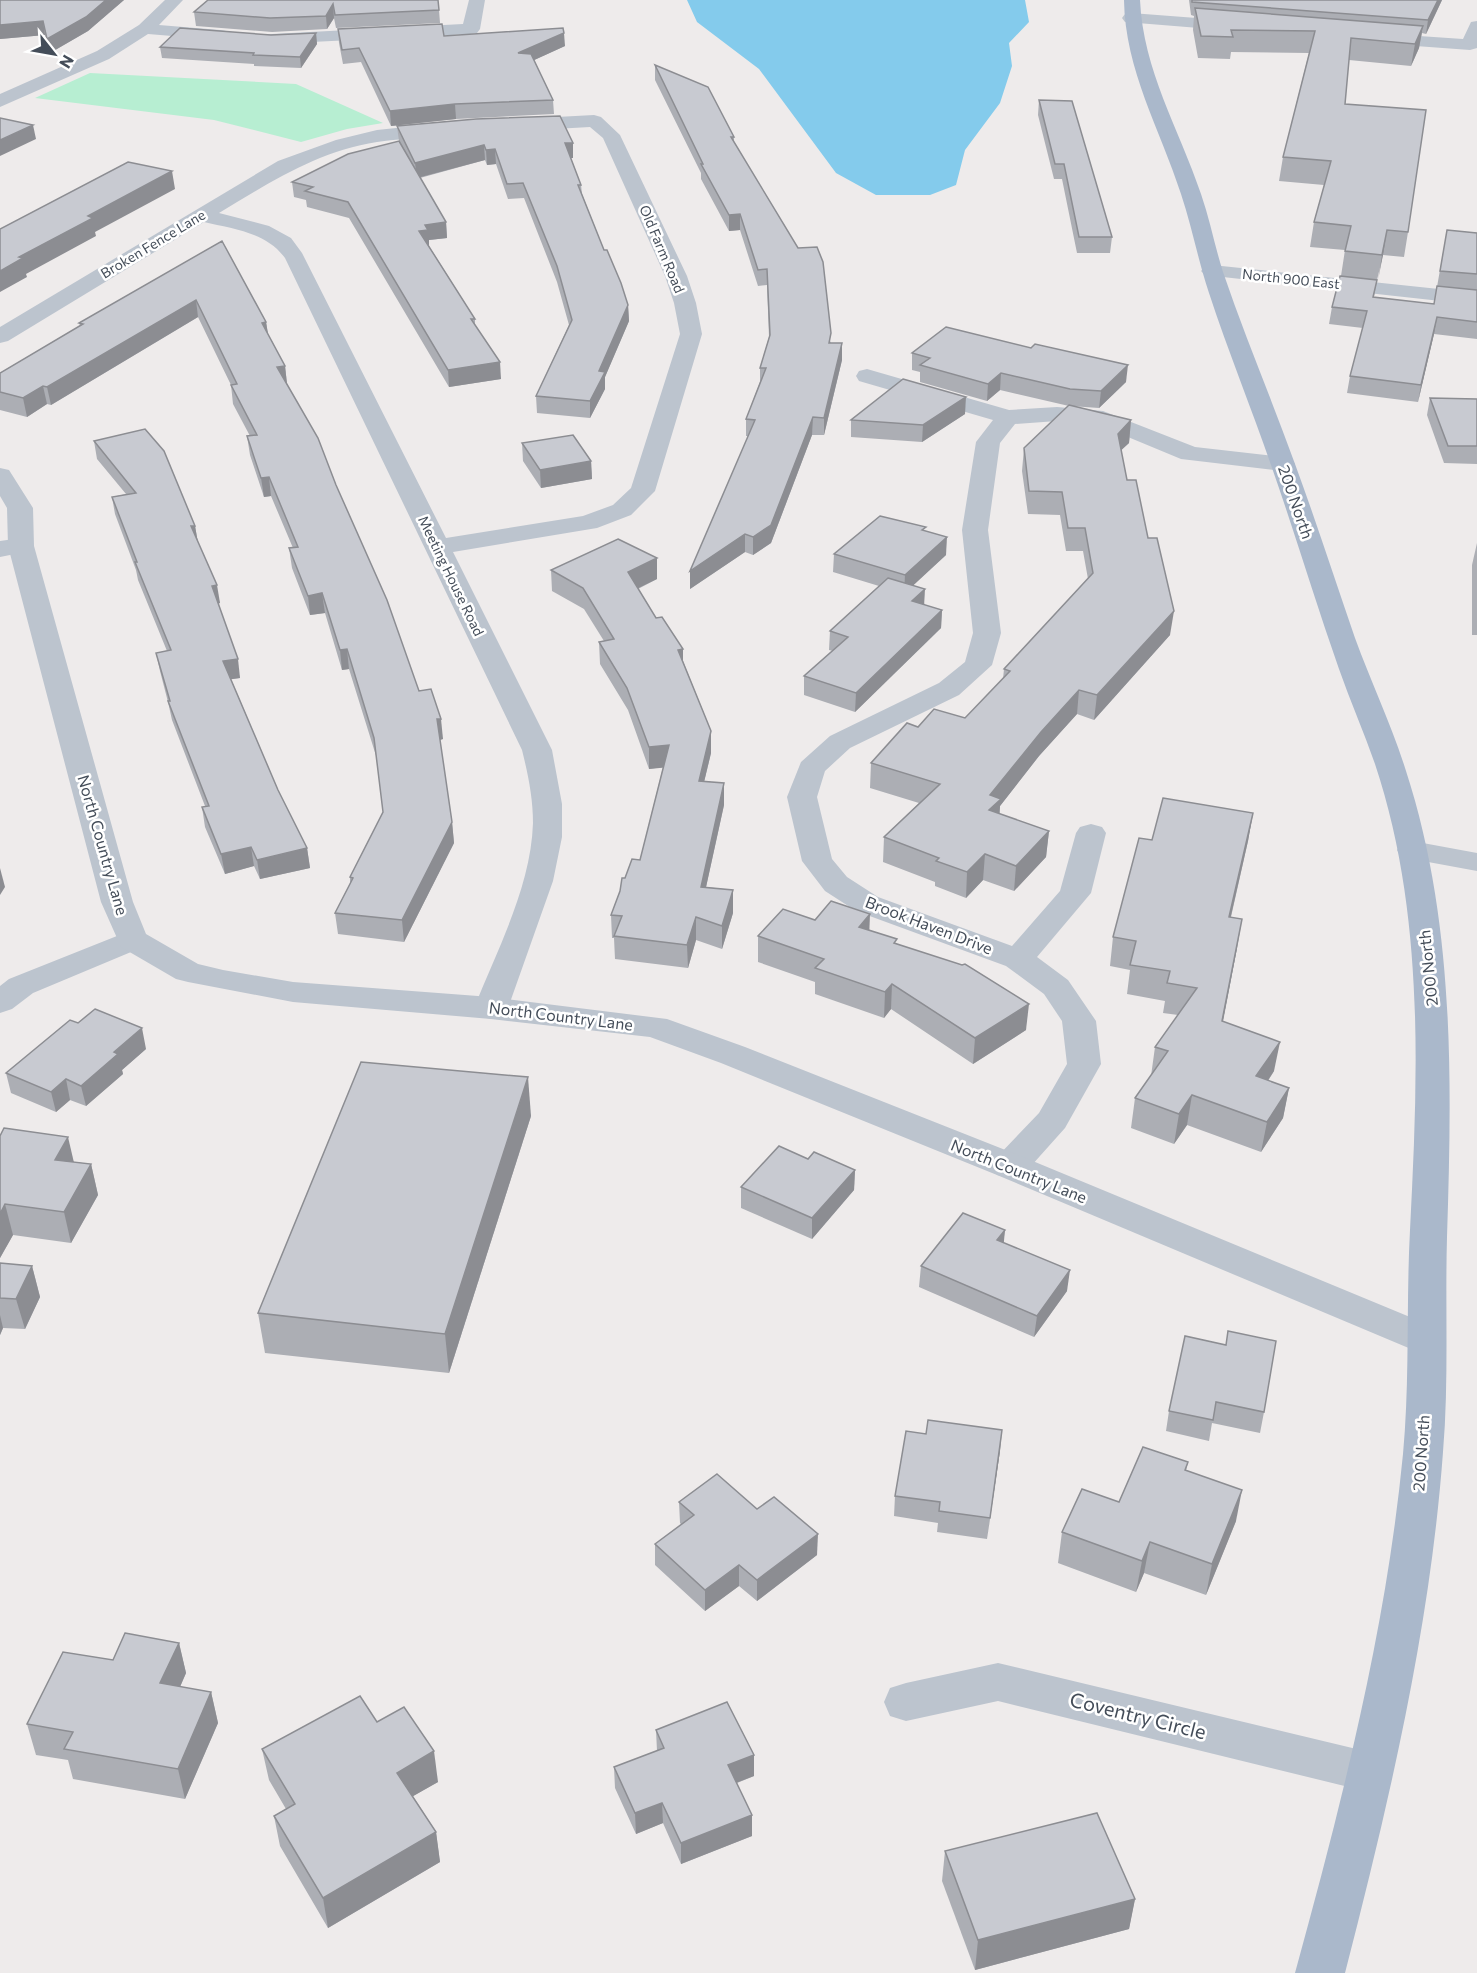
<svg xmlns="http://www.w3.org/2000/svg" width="1477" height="1973" viewBox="0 0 1477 1973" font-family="Commissioner,sans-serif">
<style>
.green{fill:#b7eed2}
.water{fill:#84cbec}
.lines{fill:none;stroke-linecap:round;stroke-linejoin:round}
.minor{fill:#bcc4ce;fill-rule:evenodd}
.tertiary{fill:#bcc4ce;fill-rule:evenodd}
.primary{fill:#aab8cb;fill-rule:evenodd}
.wall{fill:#acaeb4}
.shaded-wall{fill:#8c8d92}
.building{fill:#c8cad1;stroke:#8c8d92;stroke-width:1.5}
.labels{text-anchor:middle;stroke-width:5;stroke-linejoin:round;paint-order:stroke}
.far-street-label{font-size:14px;fill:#444d59;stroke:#fff}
.street-label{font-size:16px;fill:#444d59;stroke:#fff}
.near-street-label{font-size:20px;fill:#444d59;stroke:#fff}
</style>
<rect width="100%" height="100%" fill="#eeebeb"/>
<!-- green -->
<path class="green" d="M90,73L296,84L383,123L347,129L301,142L214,120L35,98Z"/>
<!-- water -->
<path class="water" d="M687,0H1025L1029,22L1009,43L1012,66L1000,103L965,150L956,185L930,195H876L836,173L759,69L697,22Z"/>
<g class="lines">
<!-- minor -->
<g class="minor">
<path d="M165,0H183L159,25L220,30L226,31L229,35L226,39L220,40L148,34L109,59L0,107V94L97,51L139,25Z"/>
<path d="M469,0H485L480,29L477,33L471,34L272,44L266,43L263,39L266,35L272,34L463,24Z"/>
<path d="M1131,13L1236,21L1242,22L1245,26L1242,30L1236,31L1125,22L1122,18L1125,14Z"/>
<path d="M1477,21V48L1470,50L1375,43L1369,42L1366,38L1369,34L1375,33L1463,39L1471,22Z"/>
<path d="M594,115L601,117L620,135L687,276L696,303L702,334L655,491L631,515L597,528L453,552L552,750L562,804V837L553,881L508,1008L503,1016L491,1019L479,1016L474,1008C497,950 531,887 533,823C533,798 528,774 522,750L285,258C266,232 233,229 204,222L8,341L0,343V327L278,161L336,140L377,130L444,123L451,125L453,129L451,133C427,139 402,138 377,142C318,151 269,183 219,213L269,226L291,238L302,253L446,538L583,516L613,505L631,488L680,334L674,303L665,276L603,138L590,127L519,131L512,129L510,125L512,121L519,119Z"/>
<path d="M1212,265L1477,293V305L1205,275L1201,271L1205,267Z"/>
<path d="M867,369L1009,410L1057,407L1103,411L1195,447L1283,457L1292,459L1295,464L1292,469L1283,471L1181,459L1099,425L1057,421L1015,424L1000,443L988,530L1001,633L992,665L959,695L850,748L825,771L817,797L832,859L847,877L878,897L1012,946L1060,891L1076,833L1080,827L1091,824L1102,827L1106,833L1091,893L1037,957L1068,980L1096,1021L1101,1064L1065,1128L1023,1175L1010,1178L997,1175L992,1166L997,1157L1039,1113L1067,1064L1062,1021L1044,994L1006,966L856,911L825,891L802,861L787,797L801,762L830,736L939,683L965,662L973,633L962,530L976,442L993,420L859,381L856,376L859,371Z"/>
<path d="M21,538L30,541L34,546L30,551L0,557V541Z"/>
<path d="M1412,841L1477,853V871L1401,857L1397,850L1401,843Z"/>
<path d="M132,930L143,933L148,940L143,947L33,993L12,1009L0,1013V986L9,979Z"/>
<path d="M998,1663L1369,1752L1385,1758L1392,1772L1385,1786L1369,1792L998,1701L906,1721L890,1716L884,1702L890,1688L906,1683Z"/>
</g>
<!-- tertiary -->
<path class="tertiary" d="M0,468L9,470L33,508L34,546L133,902L146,934L198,964L223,970L293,982L491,997L667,1019L745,1047L1023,1157L1439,1329L1444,1339L1439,1349L1425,1353L1411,1349L997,1175L721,1063L650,1037L491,1019L293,1002L188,982L176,979L121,947L101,902L8,546L7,508L0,496Z"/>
<!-- primary -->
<path class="primary" d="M1124,0H1140C1143,70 1179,129 1201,194C1210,220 1215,247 1223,272C1245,337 1272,400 1295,464C1316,521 1335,580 1355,638C1371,682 1392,726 1406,771C1455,922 1452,1080 1447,1237C1445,1308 1449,1380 1443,1452C1430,1629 1389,1802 1345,1973H1295C1342,1802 1386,1630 1403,1454C1410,1379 1406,1304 1410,1230C1418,1074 1425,914 1375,764C1364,732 1350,701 1339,669C1315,601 1295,533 1271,465C1251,407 1228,351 1209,293C1198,260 1192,227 1181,194C1160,129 1125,70 1124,0Z"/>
</g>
<!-- wall -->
<g class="wall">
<path d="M0,0H124L88,31L50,53L45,35L0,39Z"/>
<path d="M208,0L439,10L440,23L336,28L334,18L327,29L272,32L196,26L194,12Z"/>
<path d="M1189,0H1442L1426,34L1422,33L1419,48L1411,66L1349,60L1345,104L1408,232L1404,257L1383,255L1377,280L1374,297L1434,304L1447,230L1477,233V339L1434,334L1418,402L1347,393L1350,376L1363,328L1329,324L1332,307L1341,276L1345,250L1310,247L1314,222L1324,185L1279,181L1283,157L1309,53L1231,52L1230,59L1198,58L1193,30L1194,16L1191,15Z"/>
<path d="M338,29L444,36L565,46L534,60L553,100L554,114L456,119L391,126L361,62L343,64L339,43Z"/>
<path d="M316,33L317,44L301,68L254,66V64L162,58L160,47L271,35Z"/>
<path d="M655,65L734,137V142L831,343H842V360L824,435H812L771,543L753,555L745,552L690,589L748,436H746V419L760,382V368L769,337L767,285L758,286L740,230L729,231L701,179V173L655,80Z"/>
<path d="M1039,100L1112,237L1110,253H1077L1062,179H1054L1038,115Z"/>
<path d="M397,126L573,143V158H571L581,185L582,194L604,250L628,305L629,321L605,377V389L590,418L537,413L536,396L569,325L557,282L524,198L508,199L496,164L487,165L485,160L420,178L446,222L447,238L429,240V246L475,319V326L501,379L449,387L349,218L307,207L306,200L294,197L292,182L399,141Z"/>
<path d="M222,241L266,322L268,334L285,366L287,384L336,485L419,691L443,739L440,740L452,822L454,843L404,942L338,934L335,913L350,884V877L383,812L377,759L349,669L342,670L325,613L310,615L292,568L289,548H293L271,496L264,497L250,455L247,436H250L233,404L231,385L198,317L51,405L47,404L27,417L0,410V373L80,326L79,323Z"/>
<path d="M912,353L1126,382L1099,408L1071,406L1131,420L1129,443L1121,450L1127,480L1148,538L1170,635L1094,720L1077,714L1039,756L1000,806L999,814L1049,831L1046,857L1014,891L983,880L966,898L935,886V882L883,862L884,837L919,803L870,788L871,763L918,727L965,718L1003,679L1004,669L1088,579L1083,551H1066L1060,515L1028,514L1022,471L1024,448L1069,406L1000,390L987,401L920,382V372L912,370Z"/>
<path d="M1430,398L1477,399V464L1444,463L1427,415Z"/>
<path d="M965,414L922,442L851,437V420Z"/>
<path d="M94,441L195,526L198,543L220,603L218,604L240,678L231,679L278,790L307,848L310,868L260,879L254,866L225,874L205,827L202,807L205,806L172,720L168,702L160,671L156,653L167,651L138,580L136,570L115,514L112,497L126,494L97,459Z"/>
<path d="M522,443L591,461L592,479L541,488L523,461Z"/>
<path d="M926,531L946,555L913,585L925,605L942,610L941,628L855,712L804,695V676L833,651L829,650L830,631L879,586L833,572L834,554Z"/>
<path d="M1477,543V635H1472V565Z"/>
<path d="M551,570L657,579L638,589L656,618L683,649V661L711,731V753L704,782L724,805L706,887L733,890V913L722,949L696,940L688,968L615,959L614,938H612L611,915L625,878L640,860L663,767L649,769L628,710L600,664L599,642L604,641L584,609L552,591Z"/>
<path d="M1253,813L1248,841L1231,917L1237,948L1223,1022L1274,1071L1268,1081L1289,1088L1283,1118L1261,1152L1187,1125L1174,1144L1131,1128L1135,1098L1151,1076L1155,1047L1178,1015L1163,1013L1165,1001L1127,994L1130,970L1110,966L1113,937L1152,840Z"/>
<path d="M815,920L869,930L896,943L1026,1030L973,1064L891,1009L884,1018L815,994V982L758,962V936Z"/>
<path d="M146,1049L122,1070L123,1074L86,1106L70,1100L56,1112L11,1093L6,1073Z"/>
<path d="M531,1116L449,1373L265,1353L258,1313Z"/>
<path d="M0,1136L74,1162L91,1164L98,1195L71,1243L13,1235L0,1258Z"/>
<path d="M808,1159L855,1170L854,1190L812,1239L741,1208V1187Z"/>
<path d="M1005,1230L1003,1243L1067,1291L1034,1337L919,1287L921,1266Z"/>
<path d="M0,1264L32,1266L40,1297L25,1329L3,1328L0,1335Z"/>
<path d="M1228,1331L1264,1412L1260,1433L1212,1423L1209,1441L1166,1431L1169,1411L1226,1345Z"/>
<path d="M1000,1451L987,1539L937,1532L938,1523L894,1516L895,1496Z"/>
<path d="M1188,1462L1186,1471L1236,1521L1206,1595L1144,1573L1136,1592L1058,1563L1062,1532L1119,1502Z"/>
<path d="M679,1502L757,1509L817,1555L757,1601L739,1586L705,1611L655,1565V1544L682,1525L680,1523Z"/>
<path d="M179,1643L186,1673L180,1687L211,1692L218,1723L185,1799L73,1779L68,1760L36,1755L27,1724L113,1660Z"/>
<path d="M377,1722L438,1782L413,1796L436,1832L440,1862L328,1928L280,1846L274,1816L286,1809L269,1780L262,1749Z"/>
<path d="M656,1730L754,1776L737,1783L752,1836L681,1864L663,1823L636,1834L615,1788L614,1767L657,1751Z"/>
<path d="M945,1851L1135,1899L1129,1929L975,1970L942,1881Z"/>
</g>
<!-- shaded-wall -->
<g class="shaded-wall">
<path d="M106,0H124L88,31L50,53L47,39Z"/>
<path d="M1438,0H1442L1426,34L1428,20Z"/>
<path d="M333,4L334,18L327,29L326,16Z"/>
<path d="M43,21L45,35L0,39V25Z"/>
<path d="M1423,26L1419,48L1411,66L1415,44Z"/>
<path d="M316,33L317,44L301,68L300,57Z"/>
<path d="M564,33L565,46L519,67L518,53Z"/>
<path d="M455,104L456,119L391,126L390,111Z"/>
<path d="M33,125L36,139L0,156V140Z"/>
<path d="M565,143H573V158H566Z"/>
<path d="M484,145L485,160L417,178L415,163Z"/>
<path d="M495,149L496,164L487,165L486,150Z"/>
<path d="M172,171L175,189L95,232L96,236L26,274L27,277L0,292V271L19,257L88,216Z"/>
<path d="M740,214V230L729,231V215Z"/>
<path d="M446,222L447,238L429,240V246L419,231L425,225Z"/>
<path d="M1387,230L1383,255L1378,280L1382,255Z"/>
<path d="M196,300L198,317L51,405L47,387Z"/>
<path d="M628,305L629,321L605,377V389L590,418V401L599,371Z"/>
<path d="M1437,317L1434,334L1418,402L1421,385Z"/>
<path d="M266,322L269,340L262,323Z"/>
<path d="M842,343V360L824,435V418Z"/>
<path d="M500,362L501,379L449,387L448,370Z"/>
<path d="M1128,365L1126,382L1099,408L1101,391Z"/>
<path d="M285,366L287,384L277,367Z"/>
<path d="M1001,373L1000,390L987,401L988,384Z"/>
<path d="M43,386L47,404L27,417L23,398Z"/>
<path d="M966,397L965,414L922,442L923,425Z"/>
<path d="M813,417L812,435L771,543L753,555V537Z"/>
<path d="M1131,420L1129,443L1115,456L1118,434Z"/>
<path d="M591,461L592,479L541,488L540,470Z"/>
<path d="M269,477L271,496L264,497L261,478Z"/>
<path d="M191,526H195L198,543Z"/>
<path d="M745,534V552L690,589V571Z"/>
<path d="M947,537L946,555L904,594L905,575Z"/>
<path d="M657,558V579L628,593V572Z"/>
<path d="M217,585L220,603L215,604L212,586Z"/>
<path d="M925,589L924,607L912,601Z"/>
<path d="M322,593L325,613L310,615L308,596Z"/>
<path d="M942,610L941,628L855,712L856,693Z"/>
<path d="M1174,611L1170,635L1094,720L1097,695Z"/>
<path d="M347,649L349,669L342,670L340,650Z"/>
<path d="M683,649V670L678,650Z"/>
<path d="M238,659L240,678L226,680L223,661Z"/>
<path d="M1079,690L1077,714L1039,756L1000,806L999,824L988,820L990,795L1041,732Z"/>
<path d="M437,719H441L443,739L439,740Z"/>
<path d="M711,731V753L699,803V781Z"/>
<path d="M669,745L670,767L649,769V747Z"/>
<path d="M724,783V805L701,910V887Z"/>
<path d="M1253,813L1248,841L1224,946L1229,917Z"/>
<path d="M452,822L454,843L404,942L402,920Z"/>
<path d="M1049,831L1046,857L1014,891L1016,866Z"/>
<path d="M251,847L254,866L225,874L221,854Z"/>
<path d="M307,848L310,868L260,879L257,860Z"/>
<path d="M985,854L983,880L966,898L967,872Z"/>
<path d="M0,868L5,887L0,895Z"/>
<path d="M733,890V913L722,949V926Z"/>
<path d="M870,914L869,939L859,927Z"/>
<path d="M696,917V940L688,968L687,945Z"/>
<path d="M1242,919L1237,948L1217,1051L1222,1021Z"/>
<path d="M892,984L891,1009L884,1018L885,992Z"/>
<path d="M1029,1004L1026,1030L973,1064L975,1038Z"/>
<path d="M142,1028L146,1049L122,1070L123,1074L86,1106L81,1086L114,1052Z"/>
<path d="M1280,1042L1274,1071L1251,1106L1256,1076Z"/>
<path d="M528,1077L531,1116L449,1373L445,1334Z"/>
<path d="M66,1079L70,1100L56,1112L51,1092Z"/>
<path d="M1289,1088L1283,1118L1261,1152L1267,1122Z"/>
<path d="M1192,1095L1187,1125L1174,1144L1179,1114Z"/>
<path d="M68,1137L75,1167L55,1160Z"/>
<path d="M91,1164L98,1195L71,1243L64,1212Z"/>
<path d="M855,1170L854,1190L812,1239V1218Z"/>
<path d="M5,1204L13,1235L0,1258V1214Z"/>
<path d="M1005,1230L1003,1251L997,1240Z"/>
<path d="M32,1266L40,1297L25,1329L16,1299Z"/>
<path d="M1070,1270L1067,1291L1034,1337L1037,1316Z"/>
<path d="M0,1315L3,1328L0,1335Z"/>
<path d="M1002,1430L1000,1451L987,1539L990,1518Z"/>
<path d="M1242,1490L1236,1521L1206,1595L1212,1564Z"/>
<path d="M818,1534L817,1555L757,1601V1580Z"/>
<path d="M1150,1542L1144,1573L1136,1592L1142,1561Z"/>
<path d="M739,1565V1586L705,1611V1590Z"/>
<path d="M179,1643L186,1673L168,1714L160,1683Z"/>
<path d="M211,1692L218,1723L185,1799L178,1769Z"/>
<path d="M434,1751L438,1782L401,1803L397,1773Z"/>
<path d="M754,1755V1776L728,1786V1765Z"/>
<path d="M662,1803L663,1823L636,1834L635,1813Z"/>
<path d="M752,1815V1836L681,1864V1843Z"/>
<path d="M436,1832L440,1862L328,1928L323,1898Z"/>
<path d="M1135,1899L1129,1929L975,1970L978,1940Z"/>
</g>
<!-- building -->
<g class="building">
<path d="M0,0H106L86,17L47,39L43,21L0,25Z"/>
<path d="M208,0H438L439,10L335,15L333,4L326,16L270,18L194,12Z"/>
<path d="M1192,0H1438L1428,20L1192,2Z"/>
<path d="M1195,8L1423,26L1415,44L1351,38L1345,104L1426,110L1408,232L1387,230L1382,255L1345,251L1351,226L1314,222L1331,161L1283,157L1315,31L1231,30L1233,37L1201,36Z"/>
<path d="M442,24L444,36L563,28L564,33L518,53L531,54L553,100L455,104L390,111L359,48L342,50L338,29Z"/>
<path d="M180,28L271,35L316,33L300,57L253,55L254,53L160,47Z"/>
<path d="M655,65L708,87L734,137H731L798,248L817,247L823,262L831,333L829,343H842L824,418L813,417L771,525L753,537L745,534L690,571L755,420L746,419L766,368H760L770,335L767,269L758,270L740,214L729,215L701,164H703Z"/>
<path d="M1039,100L1072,101L1112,237H1079L1064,164H1055Z"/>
<path d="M560,116L573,143H565L581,185H578L604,250H607L621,283L628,305L599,371L605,372L590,401L536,396L572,320L557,266L523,183L507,184L495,149L486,150L484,145L415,163L397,126L476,119Z"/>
<path d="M0,118L33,125L0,140Z"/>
<path d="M399,141L446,222L425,225L428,230L419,231L475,319H471L500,362L448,370L348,202L305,191L313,187L292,182L348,154Z"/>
<path d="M128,162L172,171L88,216L93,218L19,257L23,258L0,271V229Z"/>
<path d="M1447,230L1477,233V274L1440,271Z"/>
<path d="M222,241L266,322L262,323L285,366L277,367L318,438L336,485L387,600L419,691L431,689L441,719H437L452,822L402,920L335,913L353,878L350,877L383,812L374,738L347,649L340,650L322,593L308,596L289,548L298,547L269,477L261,478L247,436L257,435L231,385L237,384L196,300L47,387L43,386L23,398L0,392V373L83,324L79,323Z"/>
<path d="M1340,276L1377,280L1373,297L1434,304L1437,286L1477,290V322L1437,317L1421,385L1350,376L1367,311L1332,307Z"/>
<path d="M946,327L1031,348L1035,344L1128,365L1101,391L1070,389L1001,373L988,384L920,365L930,358L912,353Z"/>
<path d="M903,379L966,397L923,425L851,420Z"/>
<path d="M1430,398L1477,399V446H1448Z"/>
<path d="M1069,405L1131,420L1118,434L1127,480H1136L1148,538H1157L1174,611L1097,695L1079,690L1041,732L990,795L1001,799L989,810L1049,831L1016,866L985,854L967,872L936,861L939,858L884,837L940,784L871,763L907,723L918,727L934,709L965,718L1010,671L1004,669L1093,573L1085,528H1068L1062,492L1029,491L1024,448Z"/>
<path d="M145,429L164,451L195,526H191L217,585L212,586L238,659L223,661L278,790L307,848L257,860L251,847L221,854L202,807L209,806L168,701H170L156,653L171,650L135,562H137L112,497L136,493L94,441Z"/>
<path d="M573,435L591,461L540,470L522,443Z"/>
<path d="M880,516L926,527L922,530L947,537L905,575L834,554Z"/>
<path d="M618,539L657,558L628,572L656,618L662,617L683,649L678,650L711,731L699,781L724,783L701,887L733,890L722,926L696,917L687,945L614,936L622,916L611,915L620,891L622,878H625L632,859L640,860L669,745L649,747L627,688L599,642L614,639L583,588L551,570Z"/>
<path d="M888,578L925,589L912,601L942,610L856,693L804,676L848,637L830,631Z"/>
<path d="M1163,798L1253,813L1229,917L1242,919L1222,1021L1280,1042L1256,1076L1289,1088L1267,1122L1192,1095L1179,1114L1135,1098L1168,1051L1155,1047L1197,988L1167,983L1170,971L1130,965L1136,941L1113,937L1139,838L1152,840Z"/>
<path d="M831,901L870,914L859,927L897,939L894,943L962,965L965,964L1029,1004L975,1038L892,984L885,992L815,968L824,959L758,936L783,909L815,920Z"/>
<path d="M95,1009L142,1028L114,1052L118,1054L81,1086L66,1079L51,1092L6,1073L70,1020L78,1023Z"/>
<path d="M361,1062L528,1077L445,1334L258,1313Z"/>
<path d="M4,1128L68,1137L55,1160L91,1164L64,1212L5,1204L0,1214V1136Z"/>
<path d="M779,1146L808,1159L814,1152L855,1170L812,1218L741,1187Z"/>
<path d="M963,1213L1005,1230L997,1240L1070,1270L1037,1316L921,1266Z"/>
<path d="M0,1263L32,1266L16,1299L0,1298Z"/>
<path d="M1228,1331L1276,1341L1264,1412L1216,1402L1213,1420L1169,1411L1185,1336L1226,1345Z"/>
<path d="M928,1420L1002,1430L990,1518L939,1511L940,1502L895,1496L906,1431L926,1434Z"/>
<path d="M1143,1447L1188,1462L1185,1470L1242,1490L1212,1564L1150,1542L1142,1561L1062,1532L1082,1489L1119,1502Z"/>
<path d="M717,1474L757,1509L774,1497L818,1534L757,1580L739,1565L705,1590L655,1544L694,1515L679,1502Z"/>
<path d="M125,1633L179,1643L160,1683L211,1692L178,1769L64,1749L73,1732L27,1724L63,1652L113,1660Z"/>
<path d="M360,1696L377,1722L404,1707L434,1751L397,1773L436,1832L323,1898L274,1816L295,1804L262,1749Z"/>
<path d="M727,1702L754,1755L728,1765L752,1815L681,1843L662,1803L635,1813L614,1767L664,1748L656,1730Z"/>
<path d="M1097,1813L1135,1899L978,1940L945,1851Z"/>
</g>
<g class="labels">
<!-- far-street labels -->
<g class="far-street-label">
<text transform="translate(153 244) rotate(-31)" y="5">Broken Fence Lane</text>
<text transform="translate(662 249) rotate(67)" y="5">Old Farm Road</text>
<text transform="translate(1291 279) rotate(6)" y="5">North 900 East</text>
<text transform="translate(451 576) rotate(64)" y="5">Meeting House Road</text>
</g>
<!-- street labels -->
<g class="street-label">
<text transform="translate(1296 502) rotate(71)" y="6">200 North</text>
<text transform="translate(103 845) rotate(74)" y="6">North Country Lane</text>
<text transform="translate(929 925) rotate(21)" y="6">Brook Haven Drive</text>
<text transform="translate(1428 968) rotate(-96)" y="6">200 North</text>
<text transform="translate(561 1016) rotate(7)" y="6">North Country Lane</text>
<text transform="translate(1019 1171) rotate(22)" y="6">North Country Lane</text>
<text transform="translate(1421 1453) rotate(-86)" y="6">200 North</text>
</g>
<!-- near-street labels -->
<g class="near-street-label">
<text transform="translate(1138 1716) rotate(14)" y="7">Coventry Circle</text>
</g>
</g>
<!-- north arrow -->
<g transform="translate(54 54) rotate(121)" stroke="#ffffff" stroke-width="4.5" paint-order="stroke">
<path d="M0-4.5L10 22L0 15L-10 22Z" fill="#444d59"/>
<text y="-9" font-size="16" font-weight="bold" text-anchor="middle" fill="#444d59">N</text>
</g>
</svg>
